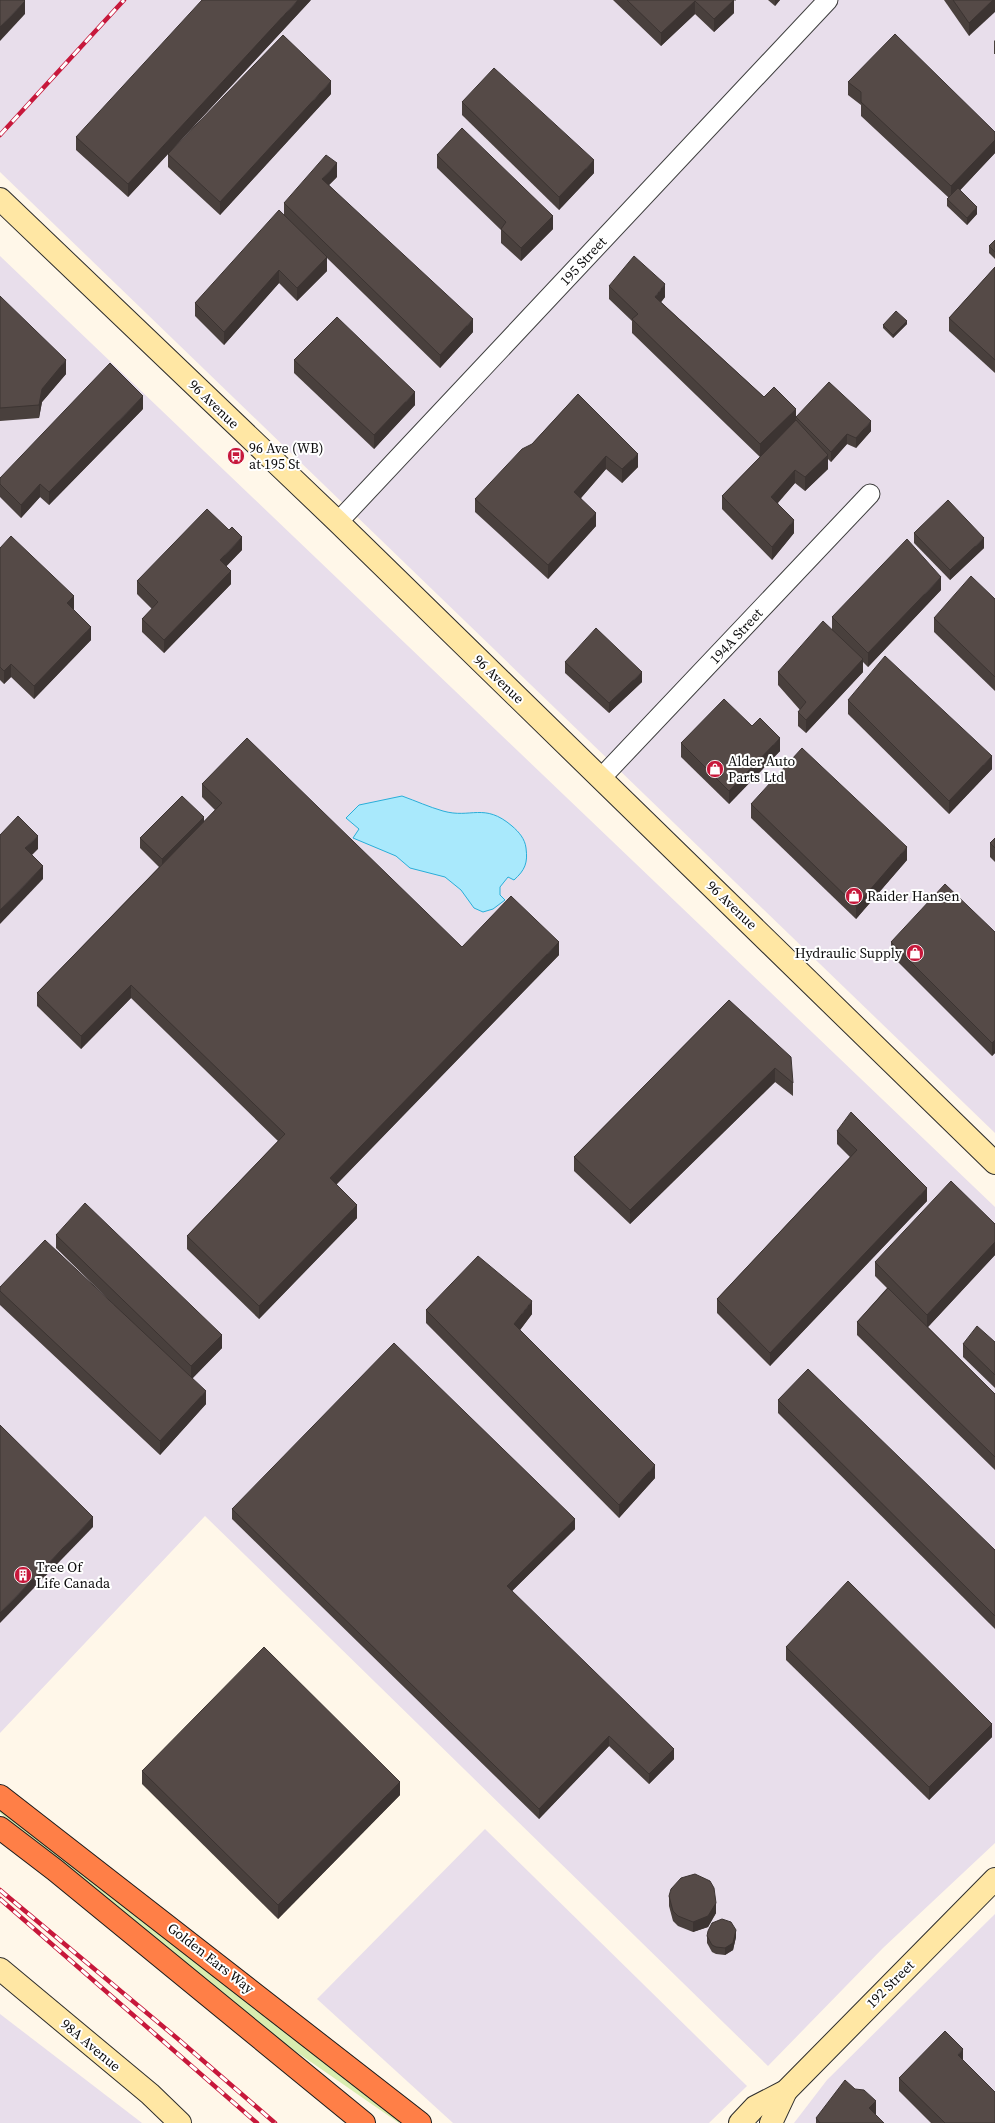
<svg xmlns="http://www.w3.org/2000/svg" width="995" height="2123" viewBox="0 0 995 2123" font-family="'Source Serif 4',serif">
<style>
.industrial{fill:#e8deeb}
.green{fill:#d9edb0}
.water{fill:#a9e9fc;stroke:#29aed9}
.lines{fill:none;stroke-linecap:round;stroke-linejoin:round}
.street-casing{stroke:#3e3e3e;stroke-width:21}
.secondary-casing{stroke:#2d2d2d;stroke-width:24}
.highway-casing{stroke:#1c1c1c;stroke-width:24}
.street{stroke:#fff;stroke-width:19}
.secondary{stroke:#ffe7a4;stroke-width:22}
.highway{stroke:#ff7f47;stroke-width:22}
.rail-casing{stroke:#c7183b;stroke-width:4.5}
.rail{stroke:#fff;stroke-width:3;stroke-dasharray:9;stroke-linecap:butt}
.wall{fill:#49403d}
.shaded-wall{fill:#3c3432}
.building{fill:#554a47;stroke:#3c3432}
.labels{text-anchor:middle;stroke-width:4;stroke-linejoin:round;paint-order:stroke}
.street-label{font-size:14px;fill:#0b0b0b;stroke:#fff}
.poi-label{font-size:14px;fill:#0b0b0b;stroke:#fff;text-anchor:start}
</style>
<rect width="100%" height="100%" fill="#fff7e9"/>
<!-- industrial -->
<g class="industrial">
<path d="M0,0H995V1133L0,172Z"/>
<path d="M0,256L995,1207V1843L883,1948L768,2066L205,1516L0,1733Z"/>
<path d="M485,1829L747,2086L709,2123H453L317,1999Z"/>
<path d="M995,1914V2123H794L827,2080Z"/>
<path d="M0,2014L142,2123H0Z"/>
</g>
<!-- green -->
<path class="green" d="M0,1808L401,2120L399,2123L272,2035L95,1888L0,1813Z"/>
<!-- water -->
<path class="water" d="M402,796C416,801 429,807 443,811C471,819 484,802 512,826C519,832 525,839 526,848C528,863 525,870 514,880L508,877L500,887V895L505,900L493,909L483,912L474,908L461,890L445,877L410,868L396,856L353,838L359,829L346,818L359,805Z"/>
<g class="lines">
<defs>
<g id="street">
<path d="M338,522L828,0"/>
<path d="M601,778L870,494"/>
</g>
<g id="secondary">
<path d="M0,199L338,522L995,1163"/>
<path d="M0,1969L150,2094L180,2123"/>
<path d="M740,2123L755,2107L786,2091L995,1879"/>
<path d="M771,2123L786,2091"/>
</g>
<g id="highway">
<path d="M0,1796L420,2123"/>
<path d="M0,1828L55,1870L364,2123"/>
</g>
</defs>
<!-- street casing -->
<use href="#street" class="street-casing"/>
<!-- secondary casing -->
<use href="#secondary" class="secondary-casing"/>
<!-- highway casing -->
<use href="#highway" class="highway-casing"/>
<!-- street -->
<use href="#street" class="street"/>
<!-- secondary -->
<use href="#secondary" class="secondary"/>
<!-- highway -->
<use href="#highway" class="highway"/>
<defs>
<g id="rail">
<path d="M0,135L124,0"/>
<path d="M0,1890L178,2039L275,2123"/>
<path d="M0,1899L257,2123"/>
</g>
</defs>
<!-- rail casing -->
<use href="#rail" class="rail-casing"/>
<!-- rail -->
<use href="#rail" class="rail"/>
</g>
<!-- wall -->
<g class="wall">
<path d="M311,0L170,152L331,94L220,215L168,167V154L128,197L76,150V137Z"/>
<path d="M613,0H736L735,1L734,0V13L714,32L695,14L661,46Z"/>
<path d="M768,0H780L775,6Z"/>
<path d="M944,0H995L969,36Z"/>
<path d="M995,40V54H994V41Z"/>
<path d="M848,82L995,132V153L960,190L977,214L967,225L947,206V199L949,198L861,116V105L848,95Z"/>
<path d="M462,102L594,173L559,210L462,115Z"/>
<path d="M437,155L553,229L521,261L501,243V230L437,168Z"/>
<path d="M337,177L329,185L473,332L440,368L327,258V271L297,301L279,283L224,345L195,316V303L284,215V203Z"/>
<path d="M995,240V259L989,253V246Z"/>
<path d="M995,267V373L949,331V318Z"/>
<path d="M609,286L665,297L661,302L764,397L796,417L871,431L856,448L847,444L831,462L828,459V469L805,491L795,483L778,503L794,533L772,560L722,509V496L760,457L632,333V321L609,299Z"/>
<path d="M0,296L66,374L42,402L39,418L0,421Z"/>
<path d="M907,324L893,338L883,328V325Z"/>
<path d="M294,360L415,405L374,449L294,373Z"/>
<path d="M578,394L638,467L622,483L606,469L581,498L596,526L548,579L475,512V499L532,444Z"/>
<path d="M143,409L49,505L40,497L21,518L0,497V478Z"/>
<path d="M914,533L984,548L950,580L914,543Z"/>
<path d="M0,548L74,610L91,640L34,699L11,677L4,684L0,680Z"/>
<path d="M242,550L226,566L231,584L164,653L142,632V619L152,609L137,594V581Z"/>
<path d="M941,590L868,667L863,662V672L806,733L798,726V712L800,710L778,685V672L832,629V617Z"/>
<path d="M995,599V691L934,632V618Z"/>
<path d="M565,662L642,682L609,713L565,673Z"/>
<path d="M848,700L992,769L949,814L848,714Z"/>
<path d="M752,726L780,751L729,804L681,757V743Z"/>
<path d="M202,784L462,947L559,955L336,1185L357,1218L259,1319L187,1249V1236L278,1141L131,998L81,1049L37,1006V993L159,867L140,848V838L204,822L215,810L202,797Z"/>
<path d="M751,804L907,860L856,919L751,818Z"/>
<path d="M995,838V862L990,857V843Z"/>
<path d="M995,932V1053L992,1056L891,955V942Z"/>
<path d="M729,1000L793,1083V1096L775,1082L630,1224L574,1171V1157Z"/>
<path d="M837,1131L927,1201L770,1366L717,1313V1299L850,1157L837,1144Z"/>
<path d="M995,1224V1255L928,1327L995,1394V1470L857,1335V1322L887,1288L875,1276V1262Z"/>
<path d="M56,1235L222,1348L192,1378L206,1404L160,1455L0,1305V1287L114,1305L56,1248Z"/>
<path d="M426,1310L532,1314L520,1330L655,1478L619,1518L426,1323Z"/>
<path d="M995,1342V1388L963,1357V1344Z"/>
<path d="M778,1400L995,1550V1629L778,1413Z"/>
<path d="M232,1509L575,1529L512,1591L674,1759L649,1784L609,1746L539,1819L232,1519Z"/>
<path d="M786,1647L992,1737L929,1800L786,1660Z"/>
<path d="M142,1771L400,1795L278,1919L142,1784Z"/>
<path d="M669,1896L716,1913L708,1927L693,1932L678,1926L673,1921L669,1906Z"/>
<path d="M707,1936L736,1937L733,1950L725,1955L716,1954L712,1952L707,1943Z"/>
<path d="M963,2061L995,2123H931L899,2091V2078Z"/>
<path d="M876,2115L884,2123H816V2118Z"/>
</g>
<!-- shaded-wall -->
<g class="shaded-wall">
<path d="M298,0H311L128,197V184Z"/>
<path d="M734,0V13L714,32V19Z"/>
<path d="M775,0H780L775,6Z"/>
<path d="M993,0H995V12L969,36V23Z"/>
<path d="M25,1V14L0,41V27Z"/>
<path d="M695,1V14L661,46V33Z"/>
<path d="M331,81V94L220,215V202Z"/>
<path d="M995,140V153L951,200V186Z"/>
<path d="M594,160V173L559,210V197Z"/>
<path d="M337,163V177L322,192V179Z"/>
<path d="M977,207V214L967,225V218Z"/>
<path d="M553,216V229L521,261V248Z"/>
<path d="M327,257V271L297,301V288Z"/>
<path d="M279,270V283L224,345V332Z"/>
<path d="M665,284V297L655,310V297Z"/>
<path d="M473,319V332L440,368V355Z"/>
<path d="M907,321V324L893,338V335Z"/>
<path d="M66,360V374L42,402L39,418V405L42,389Z"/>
<path d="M415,392V405L374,449V435Z"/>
<path d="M143,396V409L49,505V492Z"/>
<path d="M796,409V422L760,457V444Z"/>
<path d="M871,421V431L856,448V438Z"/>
<path d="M847,434V444L831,462V452Z"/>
<path d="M638,454V467L622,483V469Z"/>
<path d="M828,455V469L805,491V477Z"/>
<path d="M606,456V469L574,506V492Z"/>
<path d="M795,470V483L771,510V497Z"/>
<path d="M40,484V497L21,518V505Z"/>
<path d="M596,513V526L548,579V565Z"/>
<path d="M794,520V533L772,560V547Z"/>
<path d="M242,537V550L220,573V560Z"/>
<path d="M984,538V548L950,580V570Z"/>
<path d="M231,571V584L164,653V640Z"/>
<path d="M941,577V590L868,667V653Z"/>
<path d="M74,596V610L67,603Z"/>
<path d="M91,627V640L34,699V686Z"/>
<path d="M863,659V672L806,733V720Z"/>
<path d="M11,664V677L4,684V671Z"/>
<path d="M642,672V682L609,713V703Z"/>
<path d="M780,738V751L729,804V791Z"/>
<path d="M992,756V769L949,814V801Z"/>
<path d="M204,817V828L162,869V859Z"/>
<path d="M38,836V849L25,862V848Z"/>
<path d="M907,847V860L856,919V906Z"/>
<path d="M43,866V879L0,924V910Z"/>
<path d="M559,942V955L330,1191V1178Z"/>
<path d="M131,985V998L81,1049V1036Z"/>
<path d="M995,1040V1053L992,1056V1043Z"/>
<path d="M775,1068V1082L630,1224V1210Z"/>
<path d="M927,1188V1201L770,1366V1353Z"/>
<path d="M357,1205V1218L259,1319V1306Z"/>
<path d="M995,1242V1255L927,1328V1315Z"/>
<path d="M532,1301V1314L514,1338V1324Z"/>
<path d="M222,1335V1348L191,1380V1366Z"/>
<path d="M206,1391V1404L160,1455V1441Z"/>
<path d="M655,1465V1478L619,1518V1505Z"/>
<path d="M93,1517V1527L0,1623V1613Z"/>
<path d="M575,1519V1529L507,1596V1586Z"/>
<path d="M992,1724V1737L929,1800V1787Z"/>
<path d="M609,1736V1746L539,1819V1809Z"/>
<path d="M674,1749V1759L649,1784V1774Z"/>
<path d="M400,1782V1795L278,1919V1905Z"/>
<path d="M716,1903V1913L708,1927L693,1932V1922Z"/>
<path d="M736,1930V1937L733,1950L725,1955V1948Z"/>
<path d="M963,2049V2063L958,2055Z"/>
<path d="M876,2101V2115L869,2108Z"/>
</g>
<!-- building -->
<g class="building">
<path d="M0,0H24L25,1L0,27Z"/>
<path d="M202,0H298L128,184L76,137Z"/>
<path d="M627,0H734L714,19L695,1L661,33Z"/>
<path d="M953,0H993L969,23Z"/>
<path d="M895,34L995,132V140L951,186L861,102V92L848,82Z"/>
<path d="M283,35L331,81L220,202L168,154Z"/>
<path d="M494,68L594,160L559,197L462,102Z"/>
<path d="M462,128L553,216L521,248L501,229L506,222L437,155Z"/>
<path d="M326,155L337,163L322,179L473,319L440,355L284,203Z"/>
<path d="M958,188L977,207L967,218L947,199Z"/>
<path d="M279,210L327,257L297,288L279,270L224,332L195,303Z"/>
<path d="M995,240V252L989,246Z"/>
<path d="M634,256L665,284L655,297L764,397L774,387L796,409L760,444L632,319L638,314L609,286Z"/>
<path d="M995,267V360L949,318Z"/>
<path d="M0,296L66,360L42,389L39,405L0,408Z"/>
<path d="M896,311L907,321L893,335L883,325Z"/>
<path d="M337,317L415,392L374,435L294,360Z"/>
<path d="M110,363L143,396L49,492L40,484L21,505L0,484V478Z"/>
<path d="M829,382L871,421L856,438L847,434L831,452L796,417Z"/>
<path d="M578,394L638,454L622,469L606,456L574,492L596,513L548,565L475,499L522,449L532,444Z"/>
<path d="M796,420L828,455L805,477L795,470L771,497L794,520L772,547L722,496Z"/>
<path d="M948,500L984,538L950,570L914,533Z"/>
<path d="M207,509L229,530L232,527L242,537L220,560L231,571L164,640L142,619L158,602L137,581Z"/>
<path d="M11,536L74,596L67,603L91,627L34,686L11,664L4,671L0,667V548Z"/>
<path d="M907,539L941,577L868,653L832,617Z"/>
<path d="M971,576L995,599V677L934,618Z"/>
<path d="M823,621L863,659L806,720L798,712L806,702L778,672Z"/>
<path d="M596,628L642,672L609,703L565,662Z"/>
<path d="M885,656L992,756L949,801L848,700Z"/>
<path d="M724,699L752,726L760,718L780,738L729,791L681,743Z"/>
<path d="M247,738L462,947L511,896L559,942L330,1178L357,1205L259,1306L187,1236L285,1134L131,985L81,1036L37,993L222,803L202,784Z"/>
<path d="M802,748L907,847L856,906L751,804Z"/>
<path d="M182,796L204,817L162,859L140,838Z"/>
<path d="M18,816L38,836L25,848L43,866L0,910V835Z"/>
<path d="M995,838V848L990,843Z"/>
<path d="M945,884L995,932V1040L992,1043L891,942Z"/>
<path d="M729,1000L791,1057L793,1083L775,1068L630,1210L574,1157Z"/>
<path d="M851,1112L927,1188L770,1353L717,1299L857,1150L837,1131Z"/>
<path d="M951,1181L995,1224V1242L927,1315L875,1262Z"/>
<path d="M85,1203L222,1335L191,1366L56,1235Z"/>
<path d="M45,1240L206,1391L160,1441L0,1291V1287Z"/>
<path d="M478,1256L532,1301L514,1324L655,1465L619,1505L426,1310Z"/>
<path d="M888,1288L995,1394V1457L857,1322Z"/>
<path d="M977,1326L995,1342V1375L963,1344Z"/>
<path d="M394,1343L575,1519L507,1586L674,1749L649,1774L609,1736L539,1809L232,1509Z"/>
<path d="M808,1369L995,1550V1616L778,1400Z"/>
<path d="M0,1425L93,1517L0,1613Z"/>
<path d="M848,1581L992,1724L929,1787L786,1647Z"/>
<path d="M264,1647L400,1782L278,1905L142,1771Z"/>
<path d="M695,1874L710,1881L714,1888L716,1903L708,1916L693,1922L678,1916L673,1911L669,1896L671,1889L681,1878Z"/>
<path d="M722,1919L731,1922L736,1930L733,1943L725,1948L716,1947L712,1945L707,1936L708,1931L712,1923Z"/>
<path d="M945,2031L963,2049L958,2055L995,2092V2123H945L899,2078Z"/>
<path d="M845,2080L855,2089L864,2090L876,2101L869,2108L884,2123H820L816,2118Z"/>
</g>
<!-- icons -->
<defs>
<symbol id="bus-disc" viewBox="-11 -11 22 22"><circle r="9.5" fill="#c7183b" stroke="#fff"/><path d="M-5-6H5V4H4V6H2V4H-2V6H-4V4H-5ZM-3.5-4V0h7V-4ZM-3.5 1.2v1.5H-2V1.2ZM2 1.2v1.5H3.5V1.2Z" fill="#fff"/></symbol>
<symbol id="shop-disc" viewBox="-11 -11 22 22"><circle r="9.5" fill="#c7183b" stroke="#fff"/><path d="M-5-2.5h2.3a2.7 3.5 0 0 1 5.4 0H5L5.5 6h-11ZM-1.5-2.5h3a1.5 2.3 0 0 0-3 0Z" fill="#fff"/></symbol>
<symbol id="building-disc" viewBox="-11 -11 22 22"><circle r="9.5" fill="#c7183b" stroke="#fff"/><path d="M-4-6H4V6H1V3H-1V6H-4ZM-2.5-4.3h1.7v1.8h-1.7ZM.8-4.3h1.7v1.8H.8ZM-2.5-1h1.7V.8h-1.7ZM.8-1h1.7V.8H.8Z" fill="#fff"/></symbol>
</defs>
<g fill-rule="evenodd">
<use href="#bus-disc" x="226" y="446" width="20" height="20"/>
<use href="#shop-disc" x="705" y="759" width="20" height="20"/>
<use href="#shop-disc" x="844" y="886" width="20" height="20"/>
<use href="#shop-disc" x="905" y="943" width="20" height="20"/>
<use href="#building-disc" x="13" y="1565" width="20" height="20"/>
</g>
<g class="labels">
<!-- street labels -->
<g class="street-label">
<text transform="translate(583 261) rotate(-47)" y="5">195 Street</text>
<text transform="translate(214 404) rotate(44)" y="5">96 Avenue</text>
<text transform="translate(736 636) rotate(-47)" y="5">194A Street</text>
<text transform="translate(499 679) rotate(44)" y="5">96 Avenue</text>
<text transform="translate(732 905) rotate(44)" y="5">96 Avenue</text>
<text transform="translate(211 1958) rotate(38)" y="5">Golden Ears Way</text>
<text transform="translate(890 1984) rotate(-45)" y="5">192 Street</text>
<text transform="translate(91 2045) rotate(40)" y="5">98A Avenue</text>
</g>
<!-- poi labels -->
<g class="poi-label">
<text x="249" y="453">96 Ave (WB)<tspan x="249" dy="16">at 195 St</tspan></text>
<text x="728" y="766">Alder Auto<tspan x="728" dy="16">Parts Ltd</tspan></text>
<text x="867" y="901">Raider Hansen</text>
<text x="902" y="958" text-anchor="end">Hydraulic Supply</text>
<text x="36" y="1572">Tree Of<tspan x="36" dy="16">Life Canada</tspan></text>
</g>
</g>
</svg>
